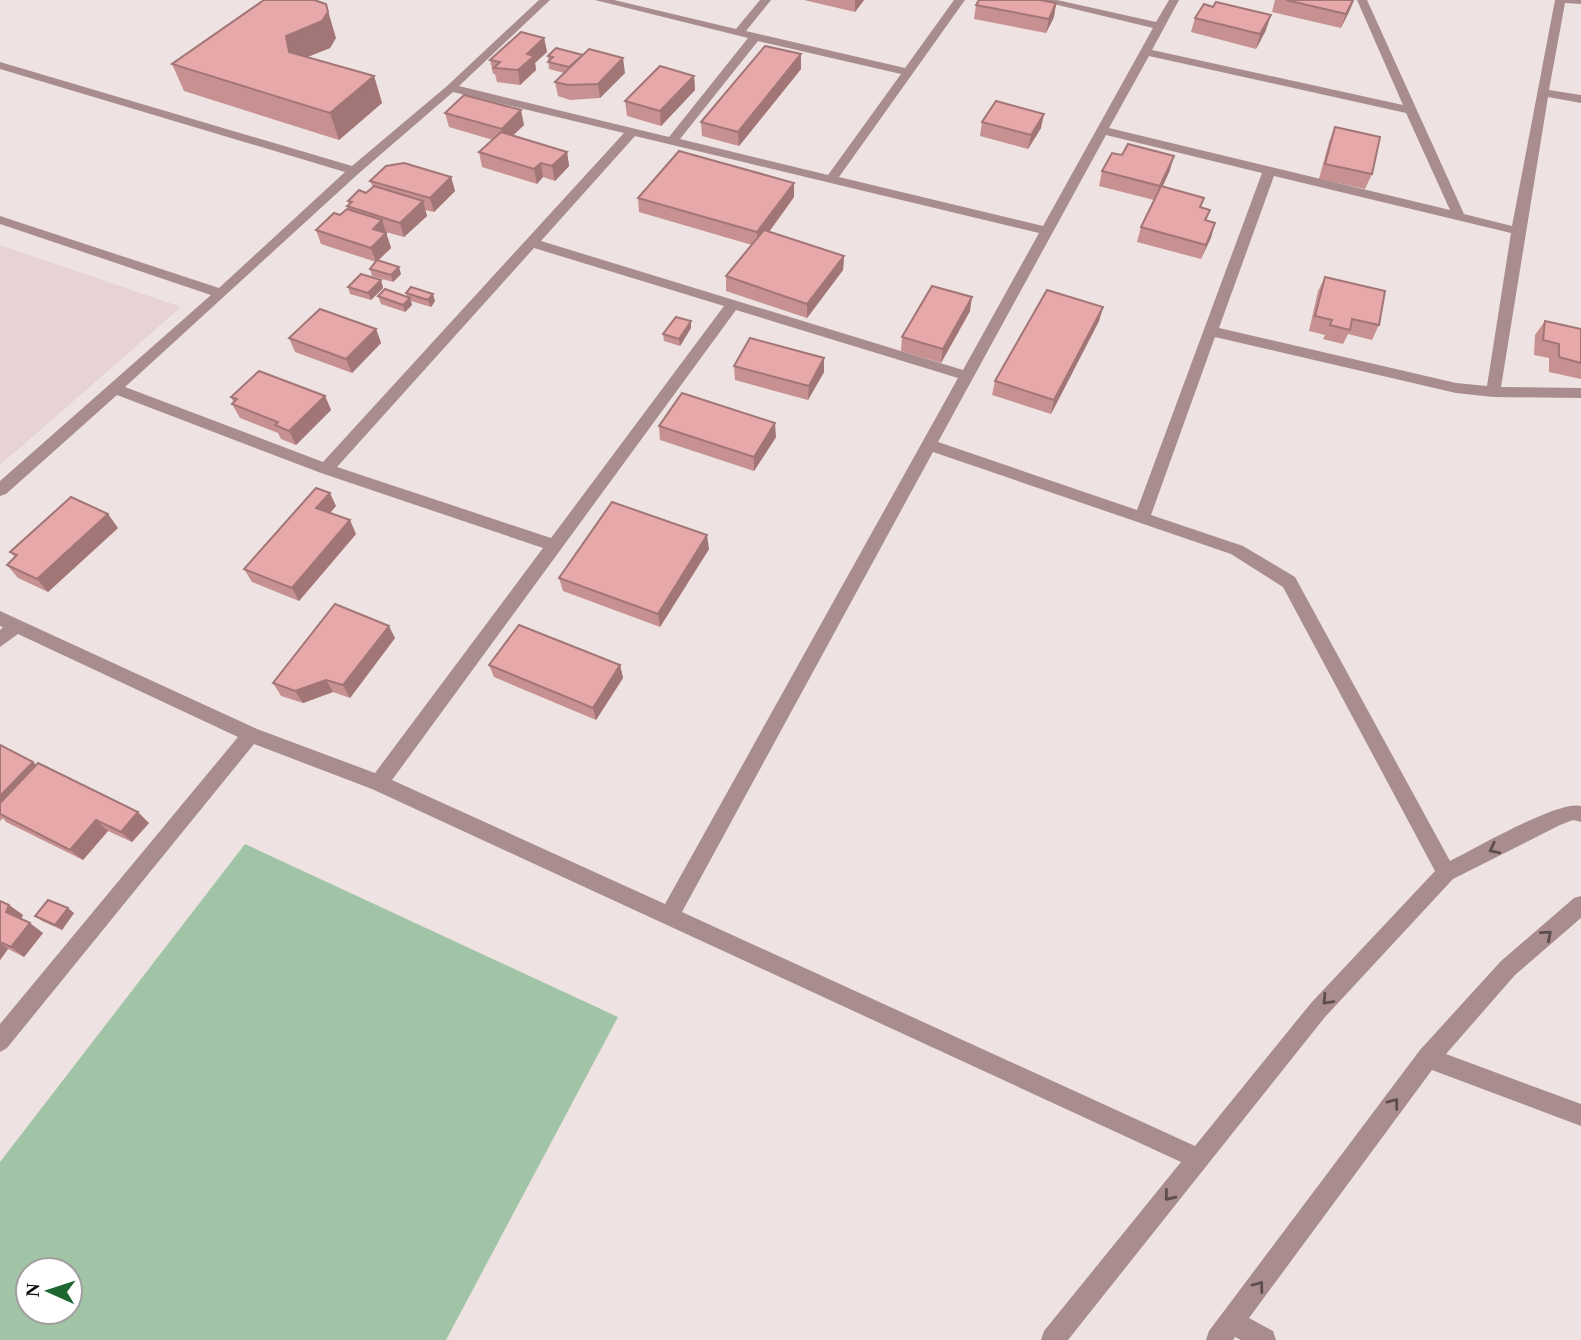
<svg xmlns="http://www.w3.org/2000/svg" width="1581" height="1340" viewBox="0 0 1581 1340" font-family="Georgia,serif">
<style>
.built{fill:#e7d3d3}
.green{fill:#a1c4a6;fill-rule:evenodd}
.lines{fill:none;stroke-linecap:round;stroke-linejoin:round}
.street{fill:#a98d8e;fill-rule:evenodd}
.wall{fill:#c79091}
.shaded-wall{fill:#a27676}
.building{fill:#e7a8a9;stroke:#a27676;stroke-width:2}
.oneway{stroke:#5d4d4e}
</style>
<rect width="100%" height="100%" fill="#eee2e2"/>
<!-- built -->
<path class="built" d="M0,245L181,307L0,465Z"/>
<!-- green -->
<path class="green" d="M245,844L618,1017L446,1340H0V1162ZM28,1270H70V1312H28Z"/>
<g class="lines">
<!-- street -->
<g class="street">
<path d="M539,0H550L459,86L669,137L748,38L595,0H614L736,29L760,0H771L746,31L905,68L954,0H965L839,177L1043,226L1153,28L1037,0H1057L1156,22L1169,0H1179L1152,50L1403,105L1357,0H1367L1464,214L1512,226L1555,0H1581V4L1565,3L1549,90L1581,95V103L1548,97L1501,387L1581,388V398L1493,397L1456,393L1215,337L1151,515L1243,546L1295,577L1450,861C1475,849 1558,800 1581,806V822L1573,820L1560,825L1453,879L1325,1017L1068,1340H1041L1044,1331L1181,1162L372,789L254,744L7,1048L0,1052V1024L238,737L18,634L0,647V630L3,627L0,626V611L257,729L375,773L543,548L321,473L117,395L6,494L0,496V481L211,295L0,224V216L219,288L345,172L0,69V62L352,166L447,86ZM758,41L901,74L828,175L680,139ZM1149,56L1406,113L1450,210L1109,128ZM453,92L624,133L323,462L125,387L358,174ZM1106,135L1262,173L1137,510L938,442ZM635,136L1039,233L963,370L541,241ZM1274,176L1511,233L1487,386L1456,383L1219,328ZM534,248L724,306L551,538L337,467ZM736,310L958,378L665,904L392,780ZM933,452L1231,554L1283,587L1435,871L1311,1003L1195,1146L682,912Z"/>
<path d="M1581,896V918L1515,975L1446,1054L1581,1104V1126L1432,1070L1249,1318L1273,1331L1276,1340H1241L1235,1337L1233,1340H1206L1209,1331L1420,1050L1501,961L1574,898Z"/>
</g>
</g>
<!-- wall -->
<g class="wall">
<path d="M804,0H864L855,12Z"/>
<path d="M1275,0H1354L1341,28L1272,12Z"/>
<path d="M1056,3L1054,17L1046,33L974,19L976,5Z"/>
<path d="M1195,18L1266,30L1256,49L1191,32Z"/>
<path d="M336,38L330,48L307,57L374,76L382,103L339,140L184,91L172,64Z"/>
<path d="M544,38L547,52L535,63L536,70L520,85L497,82L495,74H493L490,60Z"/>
<path d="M801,54V69L739,146L702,136L701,122Z"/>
<path d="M548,56L625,73L600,98L570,100L558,96L555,82L564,73L549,69Z"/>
<path d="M694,76L695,90L661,126L627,116L625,101Z"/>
<path d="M445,113L524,125L513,135L567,152L569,166L555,181L543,177L537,184L482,167L479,152L493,140L449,127Z"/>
<path d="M982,122L1041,128L1028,149L980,136Z"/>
<path d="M1335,127L1372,174L1365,189L1319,179L1329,142Z"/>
<path d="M1170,170L1162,187L1201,207L1210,210L1206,221L1215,223L1201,259L1137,242L1141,227L1154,200L1099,186L1102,171Z"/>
<path d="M451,177L455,191L434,212L425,210L427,216L404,237L386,232L391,248L378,261L401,274L393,282L372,276L370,269L376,262L321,244L316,230L348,209L347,206L349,204L348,201L366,193L373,187L370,181Z"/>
<path d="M794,197L769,232L844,256L843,270L807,318L726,291V276L752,245L639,212L638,198Z"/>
<path d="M1325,277L1379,325L1372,340L1348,334L1343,344L1323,339L1325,335L1309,331L1318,291Z"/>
<path d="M381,280L383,288L371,300L350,294L348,287Z"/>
<path d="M406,293L435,301L431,307L411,301L412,305L405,312L381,304L378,296L407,297Z"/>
<path d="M1103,307L1099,321L1051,414L992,395L995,381Z"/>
<path d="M970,311L941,363L901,351L902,337Z"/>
<path d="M691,321V328L680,346L664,341L663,334Z"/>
<path d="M1545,321L1581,329V379L1549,372V358L1534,355L1535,335Z"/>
<path d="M376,329L381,343L352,373L295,352L289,338Z"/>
<path d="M734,366L824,372L808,400L735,380Z"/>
<path d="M325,396L331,410L296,445L281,439L278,433L240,418L232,404L234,403L231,397Z"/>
<path d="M659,426L776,437L754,471L660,440Z"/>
<path d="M336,506L330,513L356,534L299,601L252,582L244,569Z"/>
<path d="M118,528L48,592L18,578L7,565L15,557L10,552Z"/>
<path d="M709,549L660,627L563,591L559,578Z"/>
<path d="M395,638L350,698L333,692L303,703L281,696L273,683Z"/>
<path d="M489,665H620L623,678L596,720L494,677Z"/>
<path d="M0,745L33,762L36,765L149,823L132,842L108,831L83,860L6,822L3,818L0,821Z"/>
<path d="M0,901L9,905L23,915L21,919L43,933L24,957L8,949L0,960Z"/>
<path d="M74,913L62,930L42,921L35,916Z"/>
</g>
<!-- shaded-wall -->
<g class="shaded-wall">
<path d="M855,0H864L855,12Z"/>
<path d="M1354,0L1350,10L1341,28L1346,14Z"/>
<path d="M1056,3L1054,17L1046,33L1049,19Z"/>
<path d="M326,4L336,38L330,48L295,62L289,52L286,36Z"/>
<path d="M1271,15L1266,30L1256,49L1260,34Z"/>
<path d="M544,38L547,52L535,63L536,70L520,85L518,70L527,54Z"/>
<path d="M801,54V69L739,146L738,132Z"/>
<path d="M623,58L625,73L600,98L598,84Z"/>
<path d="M374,76L382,103L339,140L330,113Z"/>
<path d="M694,76L695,90L661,126L660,111Z"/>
<path d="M521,110L524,125L505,143L502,129Z"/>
<path d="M1044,114L1041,128L1028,149L1031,135Z"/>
<path d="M567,152L569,166L555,181L552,166Z"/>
<path d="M1174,156L1170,170L1156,201L1160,186Z"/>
<path d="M541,163L543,177L537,184L534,169Z"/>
<path d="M451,177L455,191L434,212L430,198Z"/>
<path d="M794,183V197L758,247L757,232Z"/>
<path d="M423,201L427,216L404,237L400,223Z"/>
<path d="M382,220L391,248L376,262L371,248L373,229Z"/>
<path d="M1215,223L1211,238L1201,259L1206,245Z"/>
<path d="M844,256L843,270L807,318V304Z"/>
<path d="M399,267L401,274L393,282L391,275Z"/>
<path d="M381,280L383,288L371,300L368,293Z"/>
<path d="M433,294L435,301L431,307L428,300Z"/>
<path d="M972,297L970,311L941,363L943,349Z"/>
<path d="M410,298L412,305L405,312L403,305Z"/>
<path d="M1103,307L1099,321L1051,414L1054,400Z"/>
<path d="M691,321V328L680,346L679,339Z"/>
<path d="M376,329L381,343L352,373L346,359Z"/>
<path d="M824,358V372L808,400L809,386Z"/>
<path d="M325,396L331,410L296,445L289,431Z"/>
<path d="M775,423L776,437L754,471V457Z"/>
<path d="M330,493L336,506L323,521L316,508Z"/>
<path d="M108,514L118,528L48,592L37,579Z"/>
<path d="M350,520L356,534L299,601L292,588Z"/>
<path d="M707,535L709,549L660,627L658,614Z"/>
<path d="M389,626L395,638L350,698L343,685Z"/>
<path d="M620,665L623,678L596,720L593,708Z"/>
<path d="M326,680L333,692L303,703L295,691Z"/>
<path d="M33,762L45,774L0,814V796Z"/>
<path d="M138,812L149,823L132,842L121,832Z"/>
<path d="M96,820L108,831L83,860L70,850Z"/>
<path d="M9,905L23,915L19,922L6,912Z"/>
<path d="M68,908L74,913L62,930L55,925Z"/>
<path d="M30,923L43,933L24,957L11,947Z"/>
<path d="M0,943L8,949L0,960Z"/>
</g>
<!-- building -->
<g class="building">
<path d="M264,0H314L326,4L328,12L322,21L286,36L289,52L374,76L330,113L172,64Z"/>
<path d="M979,0H1040L1056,3L1049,19L976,5Z"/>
<path d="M1286,0H1353L1346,14Z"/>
<path d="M1216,2L1271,15L1260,34L1195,18L1204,4L1213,7Z"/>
<path d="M521,32L544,38L527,54L534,56L518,70L494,68L500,62L490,60Z"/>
<path d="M765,46L801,54L738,132L701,122Z"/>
<path d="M556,48L583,55L569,67L548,62L553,57L548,56Z"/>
<path d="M589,49L623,58L598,84L568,85L555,82Z"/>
<path d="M660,66L694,76L660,111L625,101Z"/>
<path d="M464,95L521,110L502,129L445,113Z"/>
<path d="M996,101L1044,114L1031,135L982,122Z"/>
<path d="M1335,127L1380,137L1372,174L1325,164Z"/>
<path d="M501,132L567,152L552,166L541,163L534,169L479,152Z"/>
<path d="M1128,144L1174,156L1160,186L1102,171L1112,153L1122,155Z"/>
<path d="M679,151L794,183L757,232L638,198Z"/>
<path d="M404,163L451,177L430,198L370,181L386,166Z"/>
<path d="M374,186L423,201L400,223L347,206L352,202L348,201L359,190L366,193Z"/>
<path d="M1161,186L1204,198L1200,207L1210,210L1205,220L1215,223L1206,245L1141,227Z"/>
<path d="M347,209L382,220L373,229L386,233L371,248L316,230L334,213L340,215Z"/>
<path d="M764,230L844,256L807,304L726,276Z"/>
<path d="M377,260L399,267L391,275L370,269Z"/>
<path d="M361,274L381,280L368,293L348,287Z"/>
<path d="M1325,277L1385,291L1379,325L1352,319L1350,330L1330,325L1332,320L1315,316Z"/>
<path d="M932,286L972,297L943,349L902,337Z"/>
<path d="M411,287L433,294L428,300L406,293Z"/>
<path d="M385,289L410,298L403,305L378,296Z"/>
<path d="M1047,290L1103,307L1054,400L995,381Z"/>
<path d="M320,309L376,329L346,359L289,338Z"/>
<path d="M676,317L691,321L679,339L663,334Z"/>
<path d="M1545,321L1581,329V363L1559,357V344L1543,340Z"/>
<path d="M750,338L824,358L809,386L734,366Z"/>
<path d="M259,371L325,396L289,431L275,425L278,422L232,404L237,399L231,397Z"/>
<path d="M682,393L775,423L754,457L659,426Z"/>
<path d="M316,488L330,493L316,508L350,520L292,588L244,569Z"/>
<path d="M71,497L108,514L37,579L7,565L17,555L10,552Z"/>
<path d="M612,502L707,535L658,614L559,578Z"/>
<path d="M335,604L389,626L343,685L326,680L295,691L273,683Z"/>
<path d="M519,625L620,665L593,708L489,665Z"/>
<path d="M0,745L33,762L0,796Z"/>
<path d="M38,763L138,812L121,832L96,820L70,850L0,814V803Z"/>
<path d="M48,900L68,908L55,925L35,916Z"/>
<path d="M0,901L9,905L6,912L30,923L11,947L0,942Z"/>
</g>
<!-- one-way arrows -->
<defs><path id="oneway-chevron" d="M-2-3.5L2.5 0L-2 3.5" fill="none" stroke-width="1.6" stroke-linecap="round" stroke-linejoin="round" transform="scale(1.75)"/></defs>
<g class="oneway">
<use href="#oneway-chevron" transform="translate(1494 849) rotate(153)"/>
<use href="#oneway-chevron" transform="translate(1547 935) rotate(-41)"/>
<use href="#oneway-chevron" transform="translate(1327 1000) rotate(133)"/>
<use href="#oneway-chevron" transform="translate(1394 1103) rotate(-53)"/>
<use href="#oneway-chevron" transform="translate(1169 1196) rotate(129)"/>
<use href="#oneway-chevron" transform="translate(1259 1286) rotate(-53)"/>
</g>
<!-- north arrow -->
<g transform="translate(49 1291) rotate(273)"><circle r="33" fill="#ffffff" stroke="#a09e9e" stroke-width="2"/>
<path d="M0-5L12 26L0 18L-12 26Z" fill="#206632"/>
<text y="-10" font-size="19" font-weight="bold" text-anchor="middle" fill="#110d0d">N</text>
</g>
</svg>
